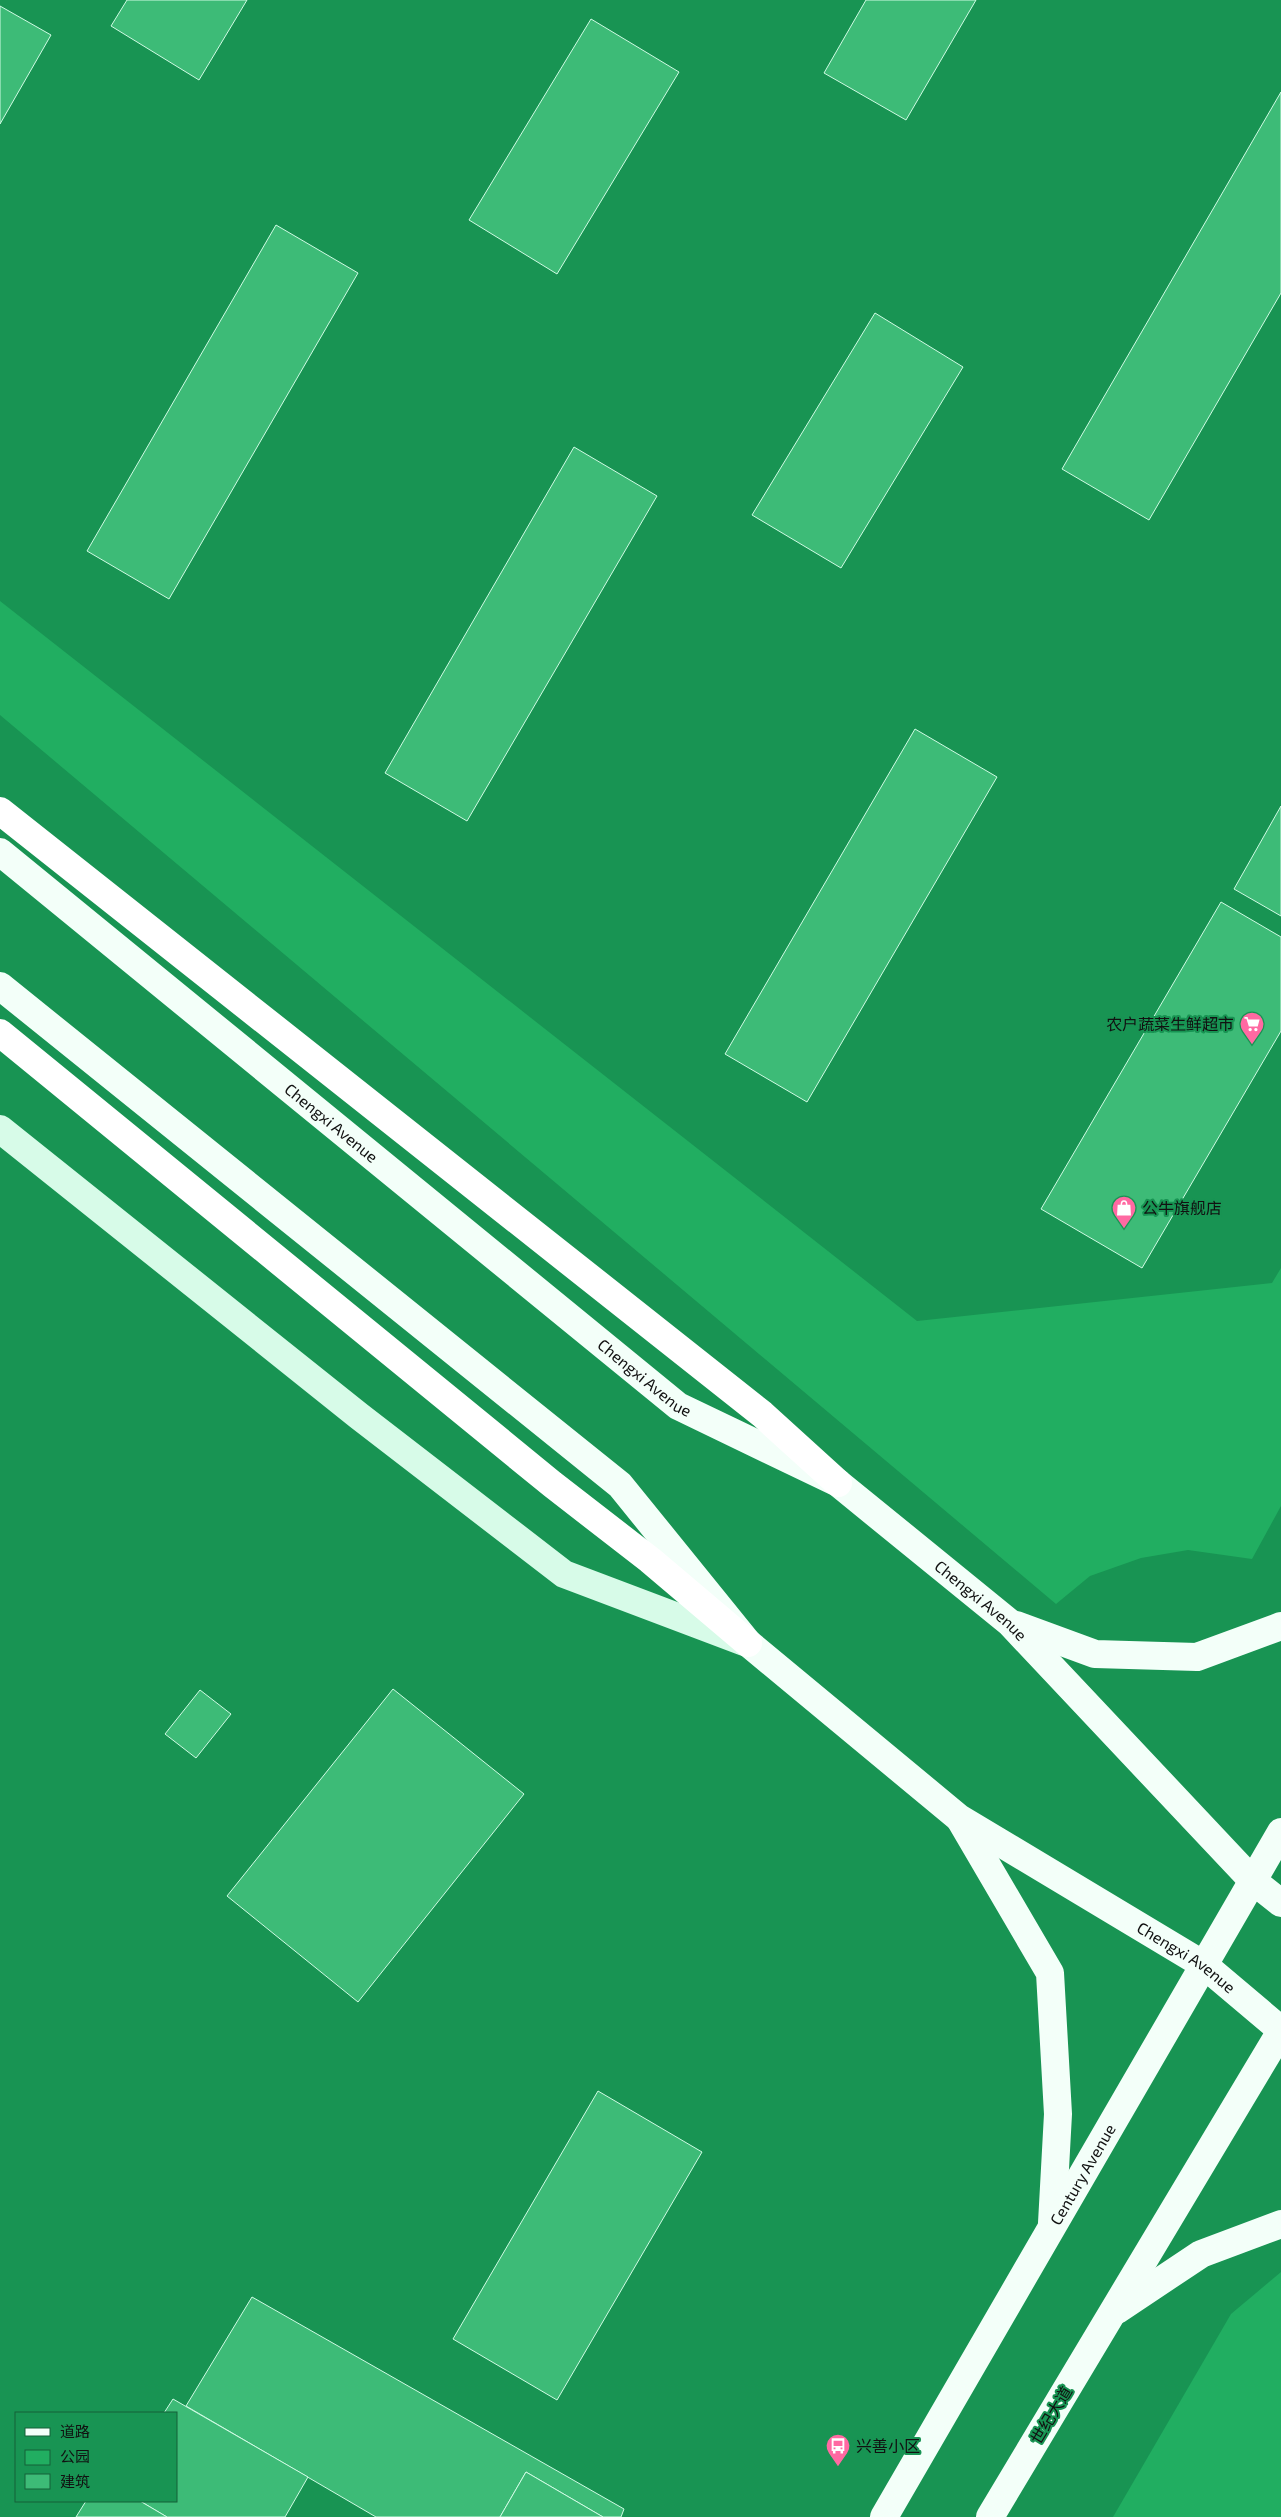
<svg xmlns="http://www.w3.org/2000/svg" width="1281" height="2517" viewBox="0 0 1281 2517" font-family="'Exo 2','Noto Sans SC',sans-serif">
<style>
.green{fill:#21ae61}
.building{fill:#3dbb77;stroke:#d0fbe4}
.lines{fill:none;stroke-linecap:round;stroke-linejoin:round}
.secondary{stroke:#d7fbe8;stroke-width:28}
.primary{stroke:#f3fff9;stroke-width:28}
.highway{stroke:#fff;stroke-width:28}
.labels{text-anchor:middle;stroke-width:4;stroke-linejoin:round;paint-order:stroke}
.poi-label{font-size:16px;fill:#111;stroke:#189453;text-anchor:start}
.street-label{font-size:16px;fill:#111;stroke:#189453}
</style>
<rect width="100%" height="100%" fill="#189453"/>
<!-- green -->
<g class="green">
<path d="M0,601L917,1321L1272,1283L1281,1268V1506L1252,1559L1188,1550L1141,1558L1090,1576L1056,1604L0,715Z"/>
<path d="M1281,2272V2517H1113L1231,2314Z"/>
</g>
<!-- building -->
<g class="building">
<path d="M127,0H247L199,80L111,26Z"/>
<path d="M866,0H976L906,120L824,73Z"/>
<path d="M0,6L51,35L0,124Z"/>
<path d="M591,19L679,72L557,274L469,220Z"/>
<path d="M1281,92V293L1149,520L1062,469Z"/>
<path d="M276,225L358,273L169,599L87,551Z"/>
<path d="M875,313L963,367L841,568L752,515Z"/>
<path d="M574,447L657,496L467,821L385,773Z"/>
<path d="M915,729L997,777L807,1102L725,1054Z"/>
<path d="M1281,806V916L1234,889Z"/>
<path d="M1221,902L1281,937V1031L1142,1268L1041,1209Z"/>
<path d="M393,1689L524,1794L358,2002L227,1896Z"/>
<path d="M200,1690L231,1714L196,1758L165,1734Z"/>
<path d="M598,2091L702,2152L557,2400L453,2339Z"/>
<path d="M252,2297L624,2509L621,2517H603L526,2472L500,2517H376L186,2406Z"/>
<path d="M173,2399L308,2477L285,2517H167L140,2501H176V2413H164Z"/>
<path d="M526,2472L603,2517H500Z"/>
<path d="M86,2501H140L167,2517H76Z"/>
</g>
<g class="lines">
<!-- secondary -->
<path class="secondary" d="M0,1129L359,1416L564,1574L744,1642"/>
<!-- primary -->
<g class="primary">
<path id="s1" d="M0,852L678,1406L838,1483L1010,1623L1252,1880L1281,1903"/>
<path id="s2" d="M0,986L620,1485L748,1643L959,1818L1204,1965L1281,2030"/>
<path d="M1016,1625L1095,1654L1197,1657L1281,1626"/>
<path d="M961,1821L1050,1973L1058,2114L1052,2223"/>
<path d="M1117,2310L1201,2254L1281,2224"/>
<path id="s3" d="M884,2517L1281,1832"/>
<path d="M990,2517L1281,2031"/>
</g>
<!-- highway -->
<g class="highway">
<path d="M0,811L762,1414L838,1483"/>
<path d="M0,1033L552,1484L650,1560L748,1643"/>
</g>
</g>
<!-- icons -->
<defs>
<symbol id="supermarket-pin" viewBox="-11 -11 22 30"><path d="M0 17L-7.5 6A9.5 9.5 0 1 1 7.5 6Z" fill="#ff69a2" stroke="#189453"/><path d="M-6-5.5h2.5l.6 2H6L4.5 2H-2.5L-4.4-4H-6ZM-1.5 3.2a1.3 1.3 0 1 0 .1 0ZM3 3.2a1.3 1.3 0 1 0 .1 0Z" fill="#fff"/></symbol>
<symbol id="shop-pin" viewBox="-11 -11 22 30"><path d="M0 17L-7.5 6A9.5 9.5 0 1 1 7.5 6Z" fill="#ff69a2" stroke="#189453"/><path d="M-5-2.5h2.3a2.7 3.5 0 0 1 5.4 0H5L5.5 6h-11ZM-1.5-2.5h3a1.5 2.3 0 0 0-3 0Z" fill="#fff"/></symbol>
<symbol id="bus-pin" viewBox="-11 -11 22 30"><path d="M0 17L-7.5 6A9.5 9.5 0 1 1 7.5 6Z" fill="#ff69a2" stroke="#189453"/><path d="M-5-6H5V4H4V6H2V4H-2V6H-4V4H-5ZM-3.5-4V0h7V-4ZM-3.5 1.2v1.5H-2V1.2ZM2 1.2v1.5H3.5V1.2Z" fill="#fff"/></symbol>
</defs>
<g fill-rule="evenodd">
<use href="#supermarket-pin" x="1238" y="1010" width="28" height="38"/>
<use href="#shop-pin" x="1110" y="1194" width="28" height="38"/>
<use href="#bus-pin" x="824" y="2432" width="28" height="38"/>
</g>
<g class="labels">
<!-- poi labels -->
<g class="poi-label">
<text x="1234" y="1030" text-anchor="end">农户蔬菜生鲜超市</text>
<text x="1142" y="1214">公牛旗舰店</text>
<text x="856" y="2452">兴善小区</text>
</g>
<!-- street labels -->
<g class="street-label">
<text dy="6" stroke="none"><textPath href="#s1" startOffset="428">Chengxi Avenue</textPath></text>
<text dy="6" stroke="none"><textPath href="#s1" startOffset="832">Chengxi Avenue</textPath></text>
<text dy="6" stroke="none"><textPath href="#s1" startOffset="1238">Chengxi Avenue</textPath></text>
<text dy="6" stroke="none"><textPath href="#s2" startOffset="1540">Chengxi Avenue</textPath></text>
<text dy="6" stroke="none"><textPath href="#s3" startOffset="396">Century Avenue</textPath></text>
<text transform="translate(1051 2415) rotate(-59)" y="6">世纪大道</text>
</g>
</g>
<!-- legend -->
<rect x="15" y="2412" width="162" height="90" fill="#189453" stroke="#156039"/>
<rect x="25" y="2428" width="25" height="8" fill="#f3fff9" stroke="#156039"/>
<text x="60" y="2437" font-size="15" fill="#111111">道路</text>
<rect x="25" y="2450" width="25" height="15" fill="#21ae61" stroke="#156039"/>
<text x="60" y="2462" font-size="15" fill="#111111">公园</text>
<rect x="25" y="2474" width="25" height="15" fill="#3dbb77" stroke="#156039"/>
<text x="60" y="2487" font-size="15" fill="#111111">建筑</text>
</svg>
